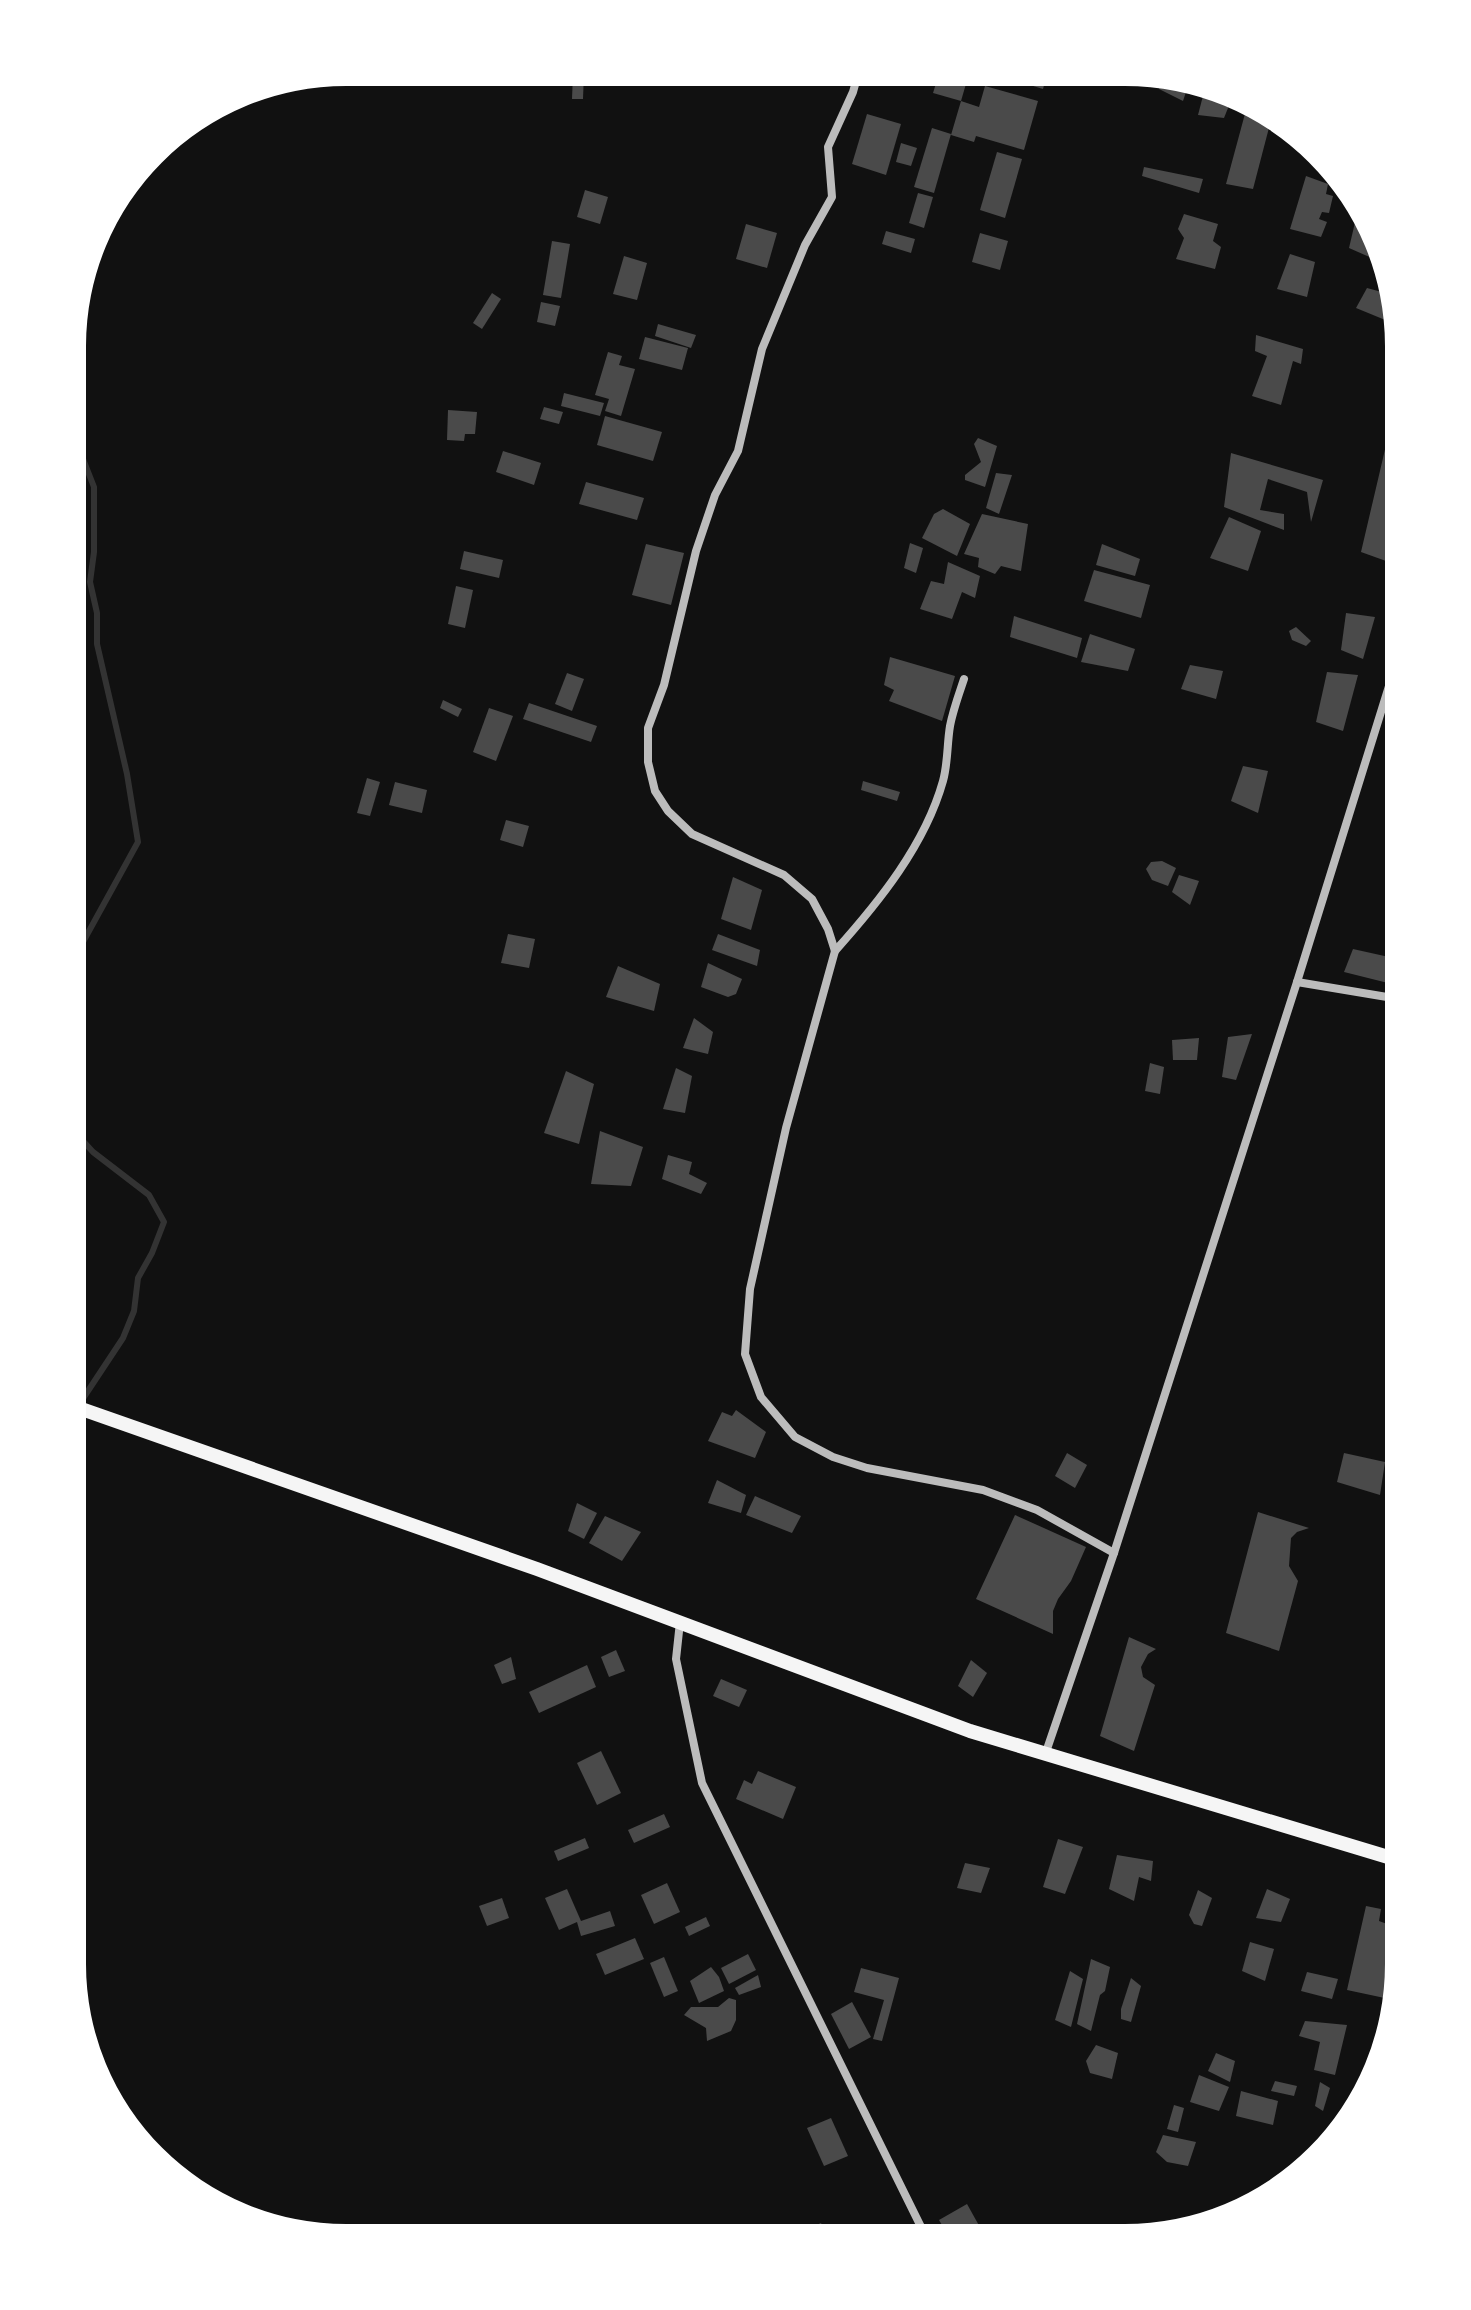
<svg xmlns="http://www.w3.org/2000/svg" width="1471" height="2310" viewBox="0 0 1471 2310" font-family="'Varela Round',sans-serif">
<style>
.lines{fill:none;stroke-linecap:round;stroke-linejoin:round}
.stream{stroke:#333;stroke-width:6}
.building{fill:#4a4a4a}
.minor{stroke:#bcbcbc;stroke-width:8}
.secondary{stroke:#f5f5f5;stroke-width:14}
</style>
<rect width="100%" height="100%" fill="#111"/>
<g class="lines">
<!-- stream -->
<g class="stream">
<path d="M73,970L78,951L138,842L127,774L97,644V613L90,582L94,552V487L74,436"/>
<path d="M73,1130L93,1152L149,1195L164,1222L152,1253L138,1278L134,1311L123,1338L80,1403"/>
</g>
</g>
<!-- building -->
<g class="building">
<path d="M573,73H584L583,99H572Z"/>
<path d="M939,74H957L968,77L961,101L933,93Z"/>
<path d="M994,74H1047L1043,89Z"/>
<path d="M1163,75L1188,86L1183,101L1159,89Z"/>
<path d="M985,86L1038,101L1024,150L976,136L974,142L951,135L961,101L979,107Z"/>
<path d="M1204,92L1230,103L1224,118L1198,115Z"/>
<path d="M1246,110L1271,120L1253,189L1226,184Z"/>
<path d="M867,114L901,124L886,175L852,164Z"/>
<path d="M932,128L951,134L934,193L914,187Z"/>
<path d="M901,143L917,148L911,166L896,162Z"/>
<path d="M997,152L1022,159L1005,218L980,210Z"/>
<path d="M1144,167L1203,179L1199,193L1142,176Z"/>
<path d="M1306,176L1328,184L1326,194L1333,196L1329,213L1322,212L1319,219L1327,222L1321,237L1290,229Z"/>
<path d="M585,190L608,197L600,224L577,217Z"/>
<path d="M918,193L933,197L924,228L909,223Z"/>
<path d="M1184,214L1218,224L1213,241L1221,247L1215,269L1176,259L1184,238L1178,229Z"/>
<path d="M1357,214L1378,241L1374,259L1349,248Z"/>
<path d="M746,224L777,233L767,268L736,259Z"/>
<path d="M886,231L915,239L911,253L882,244Z"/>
<path d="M980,233L1008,241L1000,270L972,262Z"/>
<path d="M552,241L570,244L561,298L543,295Z"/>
<path d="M1290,254L1315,262L1307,297L1277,289Z"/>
<path d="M624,256L647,263L637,300L613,294Z"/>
<path d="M1367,288L1389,294L1395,324L1356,308Z"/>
<path d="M492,293L501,299L482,329L473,323Z"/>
<path d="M541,302L560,306L555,326L537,322Z"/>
<path d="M658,324L696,335L691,348L655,336Z"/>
<path d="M1256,335L1303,349L1301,364L1293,361L1281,405L1252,396L1267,356L1255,351Z"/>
<path d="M645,337L688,348L682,370L639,359Z"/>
<path d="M608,352L622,356L619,365L635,369L621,416L605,411L609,399L595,395Z"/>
<path d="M564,393L604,403L600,416L561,406Z"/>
<path d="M1398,394L1399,494L1395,493L1390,508L1399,512V524L1386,561L1361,552Z"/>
<path d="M544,407L563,412L559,424L540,419Z"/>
<path d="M448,410L477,412L475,434H465L464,441L447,440Z"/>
<path d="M605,416L662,432L653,461L597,445Z"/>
<path d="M978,438L997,446L985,487L965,480V475L981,462L974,444Z"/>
<path d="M503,451L541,463L534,485L496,472Z"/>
<path d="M1231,453L1323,480L1311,522L1307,492L1268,479L1260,510L1284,514V530L1224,507Z"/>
<path d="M996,473L1012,475L999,514L986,508Z"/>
<path d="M586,482L644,498L637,520L579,504Z"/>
<path d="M943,509L970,524L957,556L922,538L934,514Z"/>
<path d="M982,514L1028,524L1021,571L1001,566L995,574L978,567L979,558L964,554Z"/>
<path d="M1229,517L1261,531L1248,571L1210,558Z"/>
<path d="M910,543L923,548L916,573L904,568Z"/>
<path d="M646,544L684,553L671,605L632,595Z"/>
<path d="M1102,544L1140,559L1135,576L1096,565Z"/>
<path d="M464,551L503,560L499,578L460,569Z"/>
<path d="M948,562L980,576L975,598L962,592L952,619L920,609L931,581L944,584Z"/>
<path d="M1094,570L1150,585L1141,618L1084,601Z"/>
<path d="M456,586L473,590L465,628L448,624Z"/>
<path d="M1346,613L1375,617L1363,659L1341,650Z"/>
<path d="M1014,616L1082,638L1077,658L1010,637Z"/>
<path d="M1296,627L1311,641L1306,646L1292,640L1289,631Z"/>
<path d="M1090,634L1135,649L1128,671L1081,662Z"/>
<path d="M890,657L955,676L942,721L889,701L894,690L884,685Z"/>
<path d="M1190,665L1223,671L1216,699L1181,689Z"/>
<path d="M1327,672L1358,675L1343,731L1316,722Z"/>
<path d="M567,673L584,679L572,711L555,704Z"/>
<path d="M443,700L462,709L458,717L440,708Z"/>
<path d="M529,703L597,726L591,742L523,719Z"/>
<path d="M489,708L513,716L496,761L473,752Z"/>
<path d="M1243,766L1268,771L1258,813L1231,801Z"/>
<path d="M367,778L380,782L370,816L357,813Z"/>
<path d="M863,781L900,792L897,801L861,790Z"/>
<path d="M395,782L427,790L422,813L389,805Z"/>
<path d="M506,820L529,826L523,847L500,840Z"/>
<path d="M1162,861L1176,868L1168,886L1152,880L1146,869L1151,862Z"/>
<path d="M1179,875L1199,881L1190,905L1172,892Z"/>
<path d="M733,877L762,890L751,930L721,919Z"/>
<path d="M508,934L535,939L529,968L501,963Z"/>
<path d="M718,934L760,950L757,966L712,950Z"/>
<path d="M1353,949L1398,959L1392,984L1344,972Z"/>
<path d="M708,963L742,979L736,994L728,997L701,987Z"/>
<path d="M618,966L660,984L654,1011L606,997Z"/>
<path d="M694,1018L713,1032L708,1054L683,1048Z"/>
<path d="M1252,1034L1236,1080L1222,1077L1228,1037Z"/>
<path d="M1199,1038L1197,1060H1173L1172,1040Z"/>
<path d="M1150,1063L1164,1067L1160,1094L1145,1091Z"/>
<path d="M676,1068L692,1076L685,1113L663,1109Z"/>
<path d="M566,1071L594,1084L579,1144L544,1133Z"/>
<path d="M600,1131L643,1147L631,1186L591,1184Z"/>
<path d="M668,1155L692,1162L689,1174L707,1183L701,1194L662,1179Z"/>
<path d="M736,1410L766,1432L755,1458L708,1441L722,1412L732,1416Z"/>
<path d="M1067,1453L1087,1465L1075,1488L1055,1476Z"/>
<path d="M1344,1453L1385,1462L1380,1495L1337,1482Z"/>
<path d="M717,1480L746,1495L741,1513L708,1503Z"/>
<path d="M755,1496L801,1516L792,1533L746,1515Z"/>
<path d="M577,1503L597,1513L584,1539L568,1531Z"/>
<path d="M1258,1512L1309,1528L1297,1532L1291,1538L1289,1566L1298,1581L1279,1651L1226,1633Z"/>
<path d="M1015,1515L1086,1547L1071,1581L1058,1599L1053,1611V1634L976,1599Z"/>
<path d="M605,1516L641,1532L622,1561L589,1543Z"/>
<path d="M1129,1637L1156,1649L1148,1654L1141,1667L1143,1677L1155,1685L1134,1751L1100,1736Z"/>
<path d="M616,1650L625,1671L609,1677L601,1657Z"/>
<path d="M511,1657L516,1679L502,1684L494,1665Z"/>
<path d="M971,1660L987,1673L973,1697L958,1686Z"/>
<path d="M587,1665L596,1687L539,1713L529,1692Z"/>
<path d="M721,1679L747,1690L739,1707L713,1696Z"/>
<path d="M601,1751L621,1793L597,1805L577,1763Z"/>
<path d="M758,1771L796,1787L783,1819L736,1799L744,1780L752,1784Z"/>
<path d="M664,1814L670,1827L634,1843L628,1830Z"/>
<path d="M585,1838L589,1848L558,1861L554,1851Z"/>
<path d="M1058,1839L1083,1847L1065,1894L1043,1887Z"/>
<path d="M1117,1855L1153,1861L1151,1881L1139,1877L1134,1901L1109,1889Z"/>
<path d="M965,1863L990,1868L981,1893L957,1888Z"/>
<path d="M667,1883L680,1912L654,1924L641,1895Z"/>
<path d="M567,1889L581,1921L610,1911L615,1926L581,1936L577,1922L559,1930L545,1898Z"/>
<path d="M1267,1889L1290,1899L1281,1922L1256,1918Z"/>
<path d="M1198,1890L1212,1898L1202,1926L1194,1924L1189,1915Z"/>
<path d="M502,1898L509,1918L487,1926L479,1906Z"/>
<path d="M1366,1906L1381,1909L1379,1921L1398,1928V1945L1388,1975L1398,1979L1394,2000L1347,1990Z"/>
<path d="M706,1917L710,1926L689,1936L685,1927Z"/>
<path d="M635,1938L644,1959L605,1975L596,1954Z"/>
<path d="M1250,1942L1274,1949L1265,1981L1242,1971Z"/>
<path d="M748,1954L756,1970L729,1984L721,1968Z"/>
<path d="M664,1957L678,1991L664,1997L650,1963Z"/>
<path d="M1091,1959L1110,1967L1105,1991L1100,1995L1091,2031L1077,2024Z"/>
<path d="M711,1967L719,1977L724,1991L699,2003L690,1981Z"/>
<path d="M861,1968L899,1978L882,2041L873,2039L884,2000L854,1992Z"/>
<path d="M1070,1971L1083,1979L1071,2027L1055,2020Z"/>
<path d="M1307,1972L1338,1979L1332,1999L1301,1991Z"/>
<path d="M758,1975L761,1987L739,1995L735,1988Z"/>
<path d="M1131,1978L1141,1986L1131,2022L1121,2019V2009Z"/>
<path d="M729,1998L736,2000V2020L731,2031L707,2041L706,2028L684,2015L691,2007H718Z"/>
<path d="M852,2002L871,2037L849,2049L831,2014Z"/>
<path d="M1305,2021L1347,2025L1335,2075L1314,2070L1320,2042L1299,2036Z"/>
<path d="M1096,2045L1118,2053L1112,2079L1090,2073L1086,2061Z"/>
<path d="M1216,2053L1235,2061L1230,2082L1208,2071Z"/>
<path d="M1199,2075L1229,2087L1219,2111L1190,2102Z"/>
<path d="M1275,2081L1297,2086L1294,2096L1271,2091Z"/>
<path d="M1320,2082L1330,2088L1323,2111L1315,2106Z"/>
<path d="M1241,2091L1278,2101L1273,2125L1236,2116Z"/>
<path d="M1174,2105L1184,2108L1178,2132L1167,2129Z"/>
<path d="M831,2118L848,2156L824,2166L807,2128Z"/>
<path d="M1163,2135L1196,2142L1188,2166L1167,2162L1156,2152Z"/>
<path d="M967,2204L986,2238L949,2237L939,2220Z"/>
<path d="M821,2223L828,2237H802L800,2232Z"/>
</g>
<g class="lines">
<!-- minor -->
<g class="minor">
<path d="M858,74L853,92L828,147L832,197L805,245L762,349L738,451L715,495L696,551L664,685L648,728V762L655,791L668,811L692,834L784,875L812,899L828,929L835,951L786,1128L750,1289L745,1354L761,1397L795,1437L833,1457L867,1468L983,1490L1037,1510L1114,1553"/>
<path d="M835,951C879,902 925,845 943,781C948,763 947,744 950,726C953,710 959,694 964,679"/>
<path d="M1297,982L1399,999"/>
<path d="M680,1622L676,1659L702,1783L926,2237"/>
<path d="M1046,1752L1114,1553L1297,982L1399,654"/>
</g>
<!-- secondary -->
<path class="secondary" d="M73,1406L537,1569L970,1731L1398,1860"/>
</g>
<!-- crop -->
<path d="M0 0H1471V2310H0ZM346 86H1125A260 260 0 0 1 1385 346V1964A260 260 0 0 1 1125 2224H346A260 260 0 0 1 86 1964V346A260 260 0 0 1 346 86Z" fill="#fff" fill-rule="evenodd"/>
</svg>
